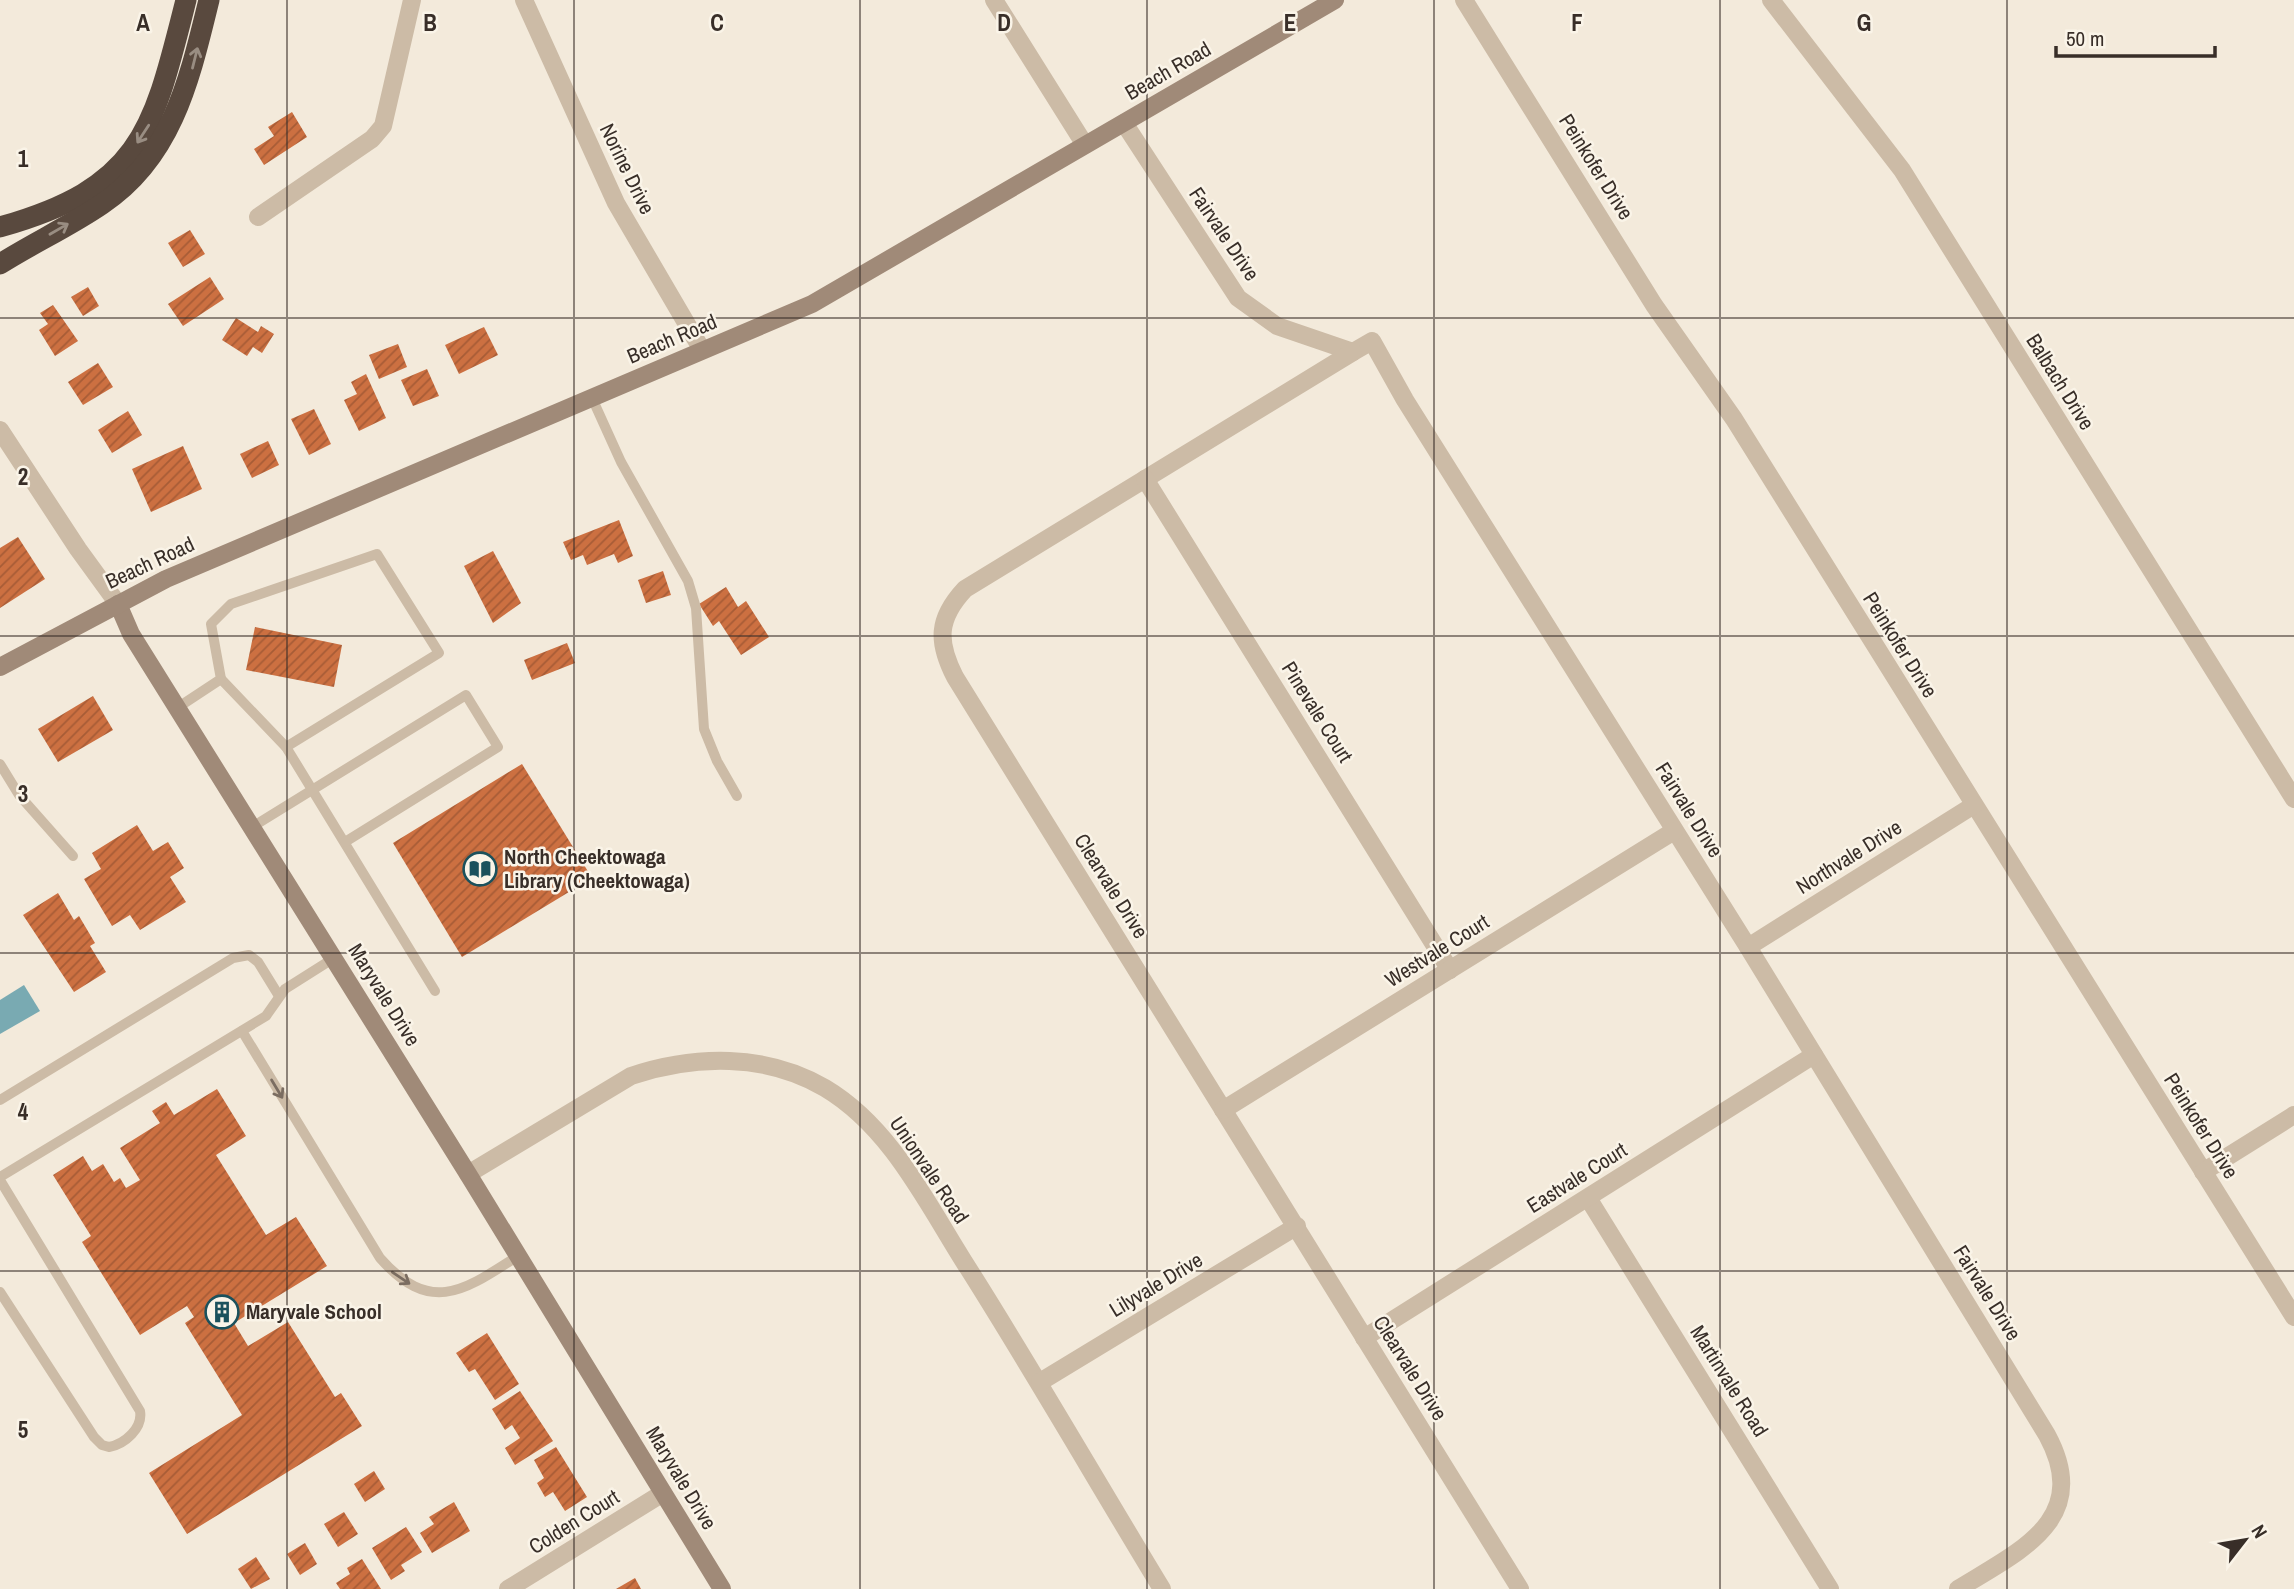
<svg xmlns="http://www.w3.org/2000/svg" width="2294" height="1589" viewBox="0 0 2294 1589" font-family="'Archivo Narrow',sans-serif">
<style>
.water{fill:#79aab2}
.building{fill:url(#building-hatch)}
.lines{fill:none;stroke-linecap:round;stroke-linejoin:round}
.lane{stroke:#ccbba6;stroke-width:10}
.street{stroke:#ccbba6;stroke-width:18}
.secondary{stroke:#a08a78;stroke-width:18}
.highway{stroke:#59493e;stroke-width:21}
.oneway{stroke:#998d82}
.oneway2{stroke:#7b6d61}
.grid{fill:none;stroke:#382e28;stroke-width:2;stroke-opacity:0.55}
.labels{text-anchor:middle;stroke-width:5;stroke-linejoin:round;paint-order:stroke}
.street-label{font-size:21px;fill:#382e28;stroke:#faf4e8}
.poi-label{font-size:21px;font-weight:bold;fill:#382e28;stroke:#faf4e8;text-anchor:start}
.grid-label{font-size:23px;text-anchor:middle;font-weight:bold;fill:#382e28;stroke:#faf4e8;stroke-width:5;stroke-linejoin:round;paint-order:stroke}
</style>
<defs>
<pattern id="building-hatch" width="6" height="6" patternUnits="userSpaceOnUse" patternTransform="scale(1.75)"><rect width="6" height="6" fill="#cc7041"/><path d="M-1 1l2-2M0 6l6-6M5 7l2-2" fill="none" stroke="#a75c36"/></pattern>
</defs>
<rect width="100%" height="100%" fill="#f3eadb"/>
<!-- water -->
<path class="water" d="M24,985L40,1011L0,1034V1000Z"/>
<!-- building -->
<g class="building">
<path d="M292,112L307,137L264,165L254,149L274,136L268,127Z"/>
<path d="M190,230L205,254L183,267L168,243Z"/>
<path d="M210,277L224,299L183,326L168,304Z"/>
<path d="M88,287L99,306L83,316L71,297Z"/>
<path d="M53,305L78,341L55,356L39,330L48,324L40,313Z"/>
<path d="M236,318L258,332L261,326L274,334L262,353L253,347L247,356L222,340Z"/>
<path d="M484,327L498,355L459,374L445,345Z"/>
<path d="M398,344L407,367L379,379L369,355Z"/>
<path d="M98,363L113,387L83,405L68,382Z"/>
<path d="M427,369L439,396L413,406L401,380Z"/>
<path d="M366,374L386,418L359,431L344,400L357,394L351,382Z"/>
<path d="M314,409L331,444L309,455L291,419Z"/>
<path d="M128,411L142,435L112,453L98,430Z"/>
<path d="M268,441L279,465L252,478L240,454Z"/>
<path d="M183,446L202,489L151,512L132,469Z"/>
<path d="M619,520L633,556L618,563L614,554L587,565L583,555L571,560L563,542Z"/>
<path d="M18,537L45,579L0,608V548Z"/>
<path d="M493,551L521,603L493,623L464,566Z"/>
<path d="M663,571L671,595L646,603L638,580Z"/>
<path d="M726,587L738,607L746,601L769,637L741,655L719,621L713,626L699,604Z"/>
<path d="M255,627L342,645L334,687L246,670Z"/>
<path d="M567,643L575,663L532,680L524,660Z"/>
<path d="M93,696L113,730L58,762L38,729Z"/>
<path d="M522,764L592,878L462,957L393,843Z"/>
<path d="M137,825L153,851L168,842L184,868L170,877L186,902L140,930L130,915L112,926L84,879L101,869L92,853Z"/>
<path d="M58,893L74,920L79,916L95,943L90,946L106,972L74,992L23,915Z"/>
<path d="M217,1089L246,1136L216,1155L266,1235L296,1217L327,1266L234,1323L248,1346L288,1322L335,1397L341,1393L362,1426L187,1534L149,1473L242,1415L185,1323L194,1317L187,1306L140,1335L82,1242L91,1236L53,1175L83,1156L92,1171L103,1164L114,1182L120,1178L126,1188L140,1180L120,1148L160,1123L152,1111L166,1102L174,1115Z"/>
<path d="M487,1333L519,1384L495,1400L475,1369L469,1372L456,1353Z"/>
<path d="M520,1391L553,1441L515,1465L505,1448L520,1438L512,1425L505,1430L492,1409Z"/>
<path d="M556,1447L587,1497L565,1511L553,1492L545,1497L537,1483L544,1478L534,1460Z"/>
<path d="M374,1471L385,1489L365,1502L354,1484Z"/>
<path d="M454,1502L470,1531L432,1553L420,1533L434,1524L429,1517Z"/>
<path d="M344,1512L358,1534L338,1547L324,1524Z"/>
<path d="M406,1527L422,1552L401,1565L405,1571L391,1580L372,1548Z"/>
<path d="M305,1543L317,1564L300,1575L287,1554Z"/>
<path d="M256,1557L270,1579L251,1589L238,1569Z"/>
<path d="M362,1559L381,1589H340L336,1583L350,1574L347,1568Z"/>
<path d="M635,1578L641,1589H616Z"/>
</g>
<g class="lines">
<!-- lane -->
<g class="lane">
<path d="M592,398L621,462L688,581L696,608L704,729L717,761L737,796"/>
<path d="M221,679L286,747L435,991"/>
<path d="M177,708L221,679L211,624L231,604L377,554L439,653L286,747"/>
<path d="M0,764L19,795L73,856"/>
<path d="M252,827L466,695L498,747L345,842"/>
<path d="M242,1031L380,1258C431,1316 465,1290 518,1256"/>
<path d="M0,1100L233,958L249,955L258,962L279,996"/>
<path d="M0,1177L266,1016L285,989L334,958"/>
<path d="M0,1180L140,1411C143,1428 125,1444 109,1447L102,1445L94,1437L0,1292"/>
</g>
<!-- street -->
<g class="street">
<path d="M524,0L616,203L702,350"/>
<path d="M994,0L1085,145"/>
<path d="M1464,0L1654,305L1734,419L2294,1317"/>
<path d="M1771,0L1902,170L2294,799"/>
<path d="M1124,123L1238,298L1277,326L1353,352L1372,341L1405,400L1748,947L2047,1435C2093,1520 2019,1551 1958,1589"/>
<path d="M258,217L372,139L383,126L412,0"/>
<path d="M1353,352L965,589C937,619 937,642 955,677L1520,1589"/>
<path d="M0,430L78,549L118,604"/>
<path d="M1145,479L1450,970"/>
<path d="M1748,947L1974,805"/>
<path d="M1223,1110L1674,831"/>
<path d="M2203,1172L2294,1115"/>
<path d="M468,1174L631,1076C694,1055 766,1053 825,1088C892,1128 927,1204 968,1268C1035,1374 1097,1482 1162,1589"/>
<path d="M1588,1198L1830,1589"/>
<path d="M1364,1338L1814,1055"/>
<path d="M1040,1382L1297,1226"/>
<path d="M508,1589L663,1493"/>
</g>
<!-- secondary -->
<g class="secondary">
<path d="M118,604L131,634L468,1174L722,1589"/>
<path d="M0,667L166,579L812,304L1335,0"/>
</g>
<!-- highway -->
<g class="highway">
<path d="M0,227C142,187 153,131 186,0"/>
<path d="M0,264C33,243 70,226 102,204C173,157 190,77 209,0"/>
</g>
</g>
<!-- one-way arrows -->
<defs><path id="oneway-shaft" d="M-6 0H5M1.5-3L5.5 0L1.5 3" fill="none" stroke-width="1.6" stroke-linecap="round" stroke-linejoin="round" transform="scale(1.75)"/></defs>
<g class="oneway">
<use href="#oneway-shaft" transform="translate(195 58) rotate(-76)"/>
<use href="#oneway-shaft" transform="translate(143 134) rotate(123)"/>
<use href="#oneway-shaft" transform="translate(59 229) rotate(-30)"/>
</g>
<g class="oneway2">
<use href="#oneway-shaft" transform="translate(277 1089) rotate(59)"/>
<use href="#oneway-shaft" transform="translate(401 1278) rotate(34)"/>
</g>
<!-- grid -->
<path class="grid" d="M287,0V1589M574,0V1589M860,0V1589M1147,0V1589M1434,0V1589M1720,0V1589M2007,0V1589M0,318H2294M0,636H2294M0,953H2294M0,1271H2294"/>
<!-- icons -->
<defs>
<symbol id="library-ring" viewBox="-11 -11 22 22"><circle r="9.5" fill="#faf4e8" stroke="#1b515c" stroke-width="1.5"/><path d="M-6-4Q-3-5.5-.7-3.5V5Q-3 3-6 4ZM6-4Q3-5.5 .7-3.5V5Q3 3 6 4Z" fill="#1b515c"/></symbol>
<symbol id="building-ring" viewBox="-11 -11 22 22"><circle r="9.5" fill="#faf4e8" stroke="#1b515c" stroke-width="1.5"/><path d="M-4-6H4V6H1V3H-1V6H-4ZM-2.5-4.3h1.7v1.8h-1.7ZM.8-4.3h1.7v1.8H.8ZM-2.5-1h1.7V.8h-1.7ZM.8-1h1.7V.8H.8Z" fill="#1b515c"/></symbol>
</defs>
<g fill-rule="evenodd">
<use href="#library-ring" x="461" y="850" width="38" height="38"/>
<use href="#building-ring" x="203" y="1293" width="38" height="38"/>
</g>
<g class="labels">
<!-- street labels -->
<g class="street-label">
<text transform="translate(1168 71) rotate(-30)" y="7">Beach Road</text>
<text transform="translate(1596 167) rotate(58)" y="7">Peinkofer Drive</text>
<text transform="translate(627 169) rotate(64)" y="7">Norine Drive</text>
<text transform="translate(1224 234) rotate(56)" y="7">Fairvale Drive</text>
<text transform="translate(672 339) rotate(-23)" y="7">Beach Road</text>
<text transform="translate(2060 382) rotate(58)" y="7">Balbach Drive</text>
<text transform="translate(150 563) rotate(-25)" y="7">Beach Road</text>
<text transform="translate(1900 645) rotate(58)" y="7">Peinkofer Drive</text>
<text transform="translate(1317 712) rotate(58)" y="7">Pinevale Court</text>
<text transform="translate(1689 810) rotate(58)" y="7">Fairvale Drive</text>
<text transform="translate(1849 857) rotate(-32)" y="7">Northvale Drive</text>
<text transform="translate(1111 886) rotate(58)" y="7">Clearvale Drive</text>
<text transform="translate(1437 951) rotate(-32)" y="7">Westvale Court</text>
<text transform="translate(384 995) rotate(58)" y="7">Maryvale Drive</text>
<text transform="translate(2201 1126) rotate(58)" y="7">Peinkofer Drive</text>
<text transform="translate(929 1170) rotate(56)" y="7">Unionvale Road</text>
<text transform="translate(1577 1178) rotate(-32)" y="7">Eastvale Court</text>
<text transform="translate(1156 1285) rotate(-31)" y="7">Lilyvale Drive</text>
<text transform="translate(1987 1293) rotate(58)" y="7">Fairvale Drive</text>
<text transform="translate(1410 1368) rotate(58)" y="7">Clearvale Drive</text>
<text transform="translate(1729 1381) rotate(58)" y="7">Martinvale Road</text>
<text transform="translate(681 1478) rotate(59)" y="7">Maryvale Drive</text>
<text transform="translate(574 1522) rotate(-32)" y="7">Colden Court</text>
</g>
<!-- poi labels -->
<g class="poi-label">
<text x="504" y="864">North Cheektowaga<tspan x="504" dy="24">Library (Cheektowaga)</tspan></text>
<text x="246" y="1319">Maryvale School</text>
</g>
</g>
<g class="grid-label">
<text x="143" y="31">A</text>
<text x="430" y="31">B</text>
<text x="717" y="31">C</text>
<text x="1004" y="31">D</text>
<text x="1290" y="31">E</text>
<text x="1577" y="31">F</text>
<text x="1864" y="31">G</text>
<text x="23" y="167">1</text>
<text x="23" y="485">2</text>
<text x="23" y="802">3</text>
<text x="23" y="1120">4</text>
<text x="23" y="1438">5</text>
</g>
<!-- north arrow -->
<g transform="translate(2245 1540) rotate(59)" stroke="#faf4e8" stroke-width="5" paint-order="stroke">
<path d="M0-5L12 26L0 18L-12 26Z" fill="#382e28"/>
<text y="-10" font-size="19" font-weight="bold" text-anchor="middle" fill="#382e28">N</text>
</g>
<!-- scale -->
<path d="M2056 46v10h159v-10" fill="none" stroke="#382e28" stroke-width="3.5"/>
<text x="2066" y="46" font-size="21" fill="#382e28" stroke="#faf4e8" stroke-width="5" paint-order="stroke">50 m</text>
</svg>
